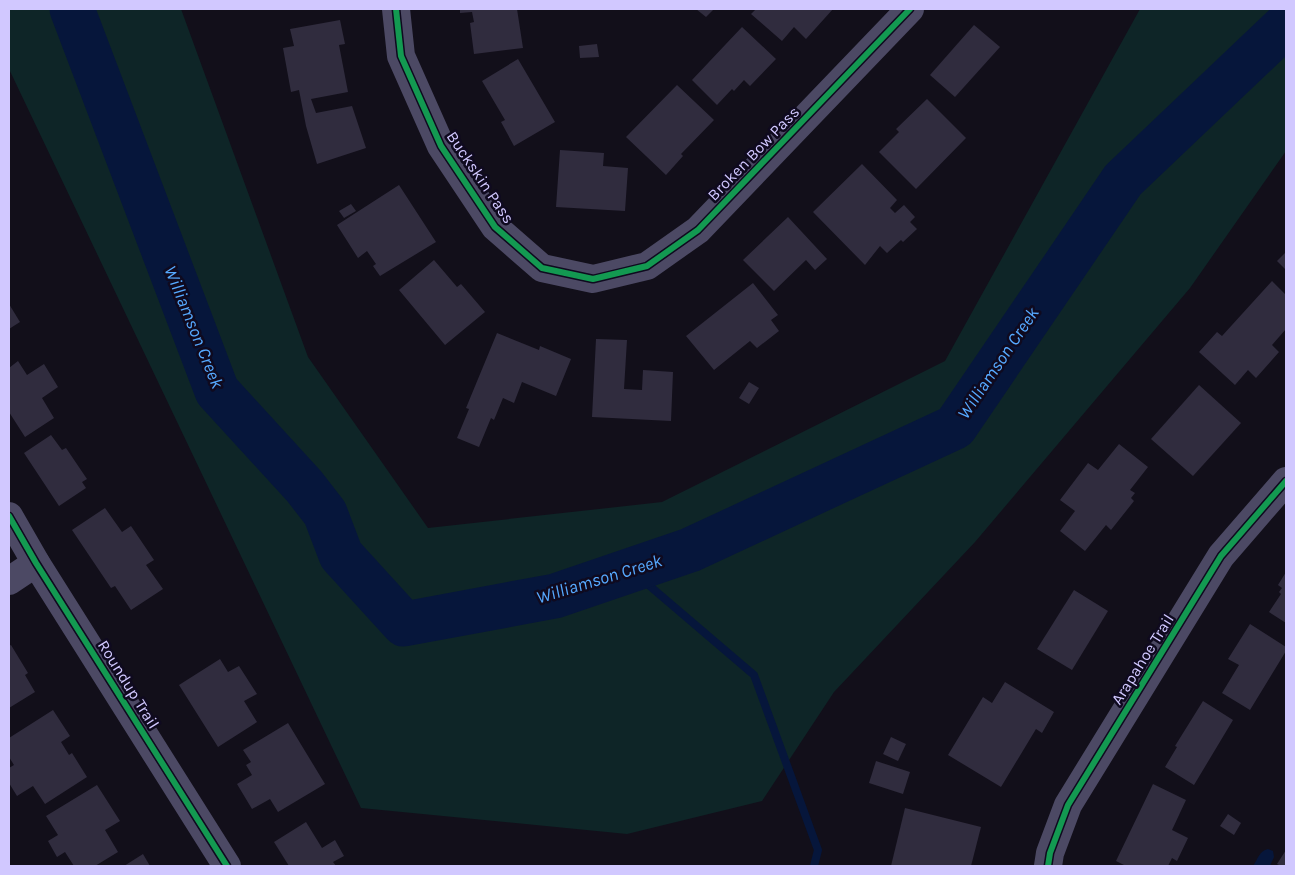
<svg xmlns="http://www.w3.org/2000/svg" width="1295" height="875" viewBox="0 0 1295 875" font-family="Karla,sans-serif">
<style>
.green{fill:#0e2527}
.water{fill:#06163b}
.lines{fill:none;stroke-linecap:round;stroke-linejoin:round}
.stream{stroke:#06163b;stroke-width:8}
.river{stroke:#06163b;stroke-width:45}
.building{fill:#302c3e}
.minor{stroke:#4c4964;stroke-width:28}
.cycleway-casing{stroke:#0f0a1f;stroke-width:9}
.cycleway{stroke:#139951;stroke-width:6}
.labels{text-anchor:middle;stroke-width:5;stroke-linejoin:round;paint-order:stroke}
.street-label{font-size:16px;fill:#d1c8ff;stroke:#0f0a1f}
.water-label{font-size:18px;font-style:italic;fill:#56a9ff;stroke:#0f0a1f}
</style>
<rect width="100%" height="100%" fill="#120f1a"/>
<!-- green -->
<path class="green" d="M9,9H181L308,357L428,528L662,502L945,361L1140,9H1286V151L1190,288L975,542L834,692L762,801L627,834L361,808L9,69Z"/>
<!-- water -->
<path class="water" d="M1268,849L1273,851L1274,857L1270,866H1253C1258,859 1259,851 1268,849Z"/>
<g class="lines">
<!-- stream -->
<path class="stream" d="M631,570L754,675L818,850L814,866"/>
<!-- river -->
<path class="river" d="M72,9L217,391L304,486L325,513L341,555L404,624L555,596L690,550L955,427L1123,180L1286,25"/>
</g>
<!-- building -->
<g class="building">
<path d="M460,9H517L523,48L474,54L470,23L474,22L472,12L460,13Z"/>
<path d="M696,9H714L706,17Z"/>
<path d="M756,9H833L806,39L794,27L782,41L751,14Z"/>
<path d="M340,20L345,44L339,45L348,92L311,99L316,113L352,106L366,148L317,164L306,126L299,90L291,92L283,48L294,46L290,29Z"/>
<path d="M974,25L1000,47L955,97L930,75Z"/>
<path d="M742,27L776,59L750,86L744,80L734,91L732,89L717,105L692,80Z"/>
<path d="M597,44L599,57L580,58L579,46Z"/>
<path d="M518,59L555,122L514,146L501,122L505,120L482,81Z"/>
<path d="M677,85L714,120L681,154L683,156L666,175L626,137Z"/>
<path d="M927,99L966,138L916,189L879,152L899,132L896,129Z"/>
<path d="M560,150L604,153L603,166L628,168L625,211L556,207Z"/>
<path d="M862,164L897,200L890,208L895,213L904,205L915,217L910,222L917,229L903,242L901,240L887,253L880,246L865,265L813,212Z"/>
<path d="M399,185L436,242L380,276L373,266L376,264L367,251L358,258L337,225Z"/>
<path d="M351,204L356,211L344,218L339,211Z"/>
<path d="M788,217L827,259L815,270L806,260L774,291L743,260Z"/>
<path d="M1286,252V270L1277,261Z"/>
<path d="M434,260L457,287L461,284L485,312L445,345L399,290Z"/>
<path d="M1272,281L1286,295V329L1272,345L1279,352L1256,378L1248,370L1235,385L1199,352L1217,332L1222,336Z"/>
<path d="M753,283L778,315L771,320L779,331L757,348L750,341L714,370L686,336Z"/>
<path d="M9,304L20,322L9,329Z"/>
<path d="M497,333L539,350L540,346L571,359L556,396L522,382L514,403L503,398L494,420L491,418L479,447L457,438L469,409L466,408Z"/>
<path d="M596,339L627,340L624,389L642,390L643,370L673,372L671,421L592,417Z"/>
<path d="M18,361L27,375L44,364L58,387L42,398L54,418L25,437L9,412V368Z"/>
<path d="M749,382L759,388L749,404L739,398Z"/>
<path d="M1199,385L1241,423L1193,476L1151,439Z"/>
<path d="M51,435L62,450L66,448L87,479L82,482L86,488L59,506L24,453Z"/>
<path d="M1119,444L1148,467L1130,490L1135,493L1131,498L1134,501L1111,530L1106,525L1085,551L1060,531L1075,511L1060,500L1088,463L1098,470Z"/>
<path d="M105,508L122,532L131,526L154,560L146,565L163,589L131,610L115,586L111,588L72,530Z"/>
<path d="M1286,572V623L1269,612L1281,594L1279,592L1282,588L1278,585Z"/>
<path d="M1074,590L1108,611L1072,670L1037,649Z"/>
<path d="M1250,624L1286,647V651L1250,710L1222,693L1239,665L1228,659Z"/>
<path d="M11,645L28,673L25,675L35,692L9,708V646Z"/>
<path d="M220,659L228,672L239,666L257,694L244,701L257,722L218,747L179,685Z"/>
<path d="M1005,682L1054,712L1042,733L1036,729L1001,787L948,755L983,697L992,703Z"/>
<path d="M1203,701L1233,720L1194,785L1165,767L1177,747L1175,746Z"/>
<path d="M53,710L70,736L61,742L69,755L72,753L87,777L45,804L33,786L17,796L9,783V768L14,765L9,757V738Z"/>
<path d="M288,723L325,784L278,812L270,799L252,809L237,784L252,775L246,765L251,762L243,750Z"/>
<path d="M891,737L906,744L898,761L883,754Z"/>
<path d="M876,761L910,772L903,794L869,783Z"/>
<path d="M1153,784L1186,800L1172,830L1188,838L1177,861L1172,858L1168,866H1126L1116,861Z"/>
<path d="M97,785L120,821L105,830L118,852L95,866H74L65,852L57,857L48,841L58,835L46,816Z"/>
<path d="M905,808L981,827L971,866H891Z"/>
<path d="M1228,814L1241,823L1234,835L1220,826Z"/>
<path d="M306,822L322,848L335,840L344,856L333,862L336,866H289L274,842Z"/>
<path d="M1286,850V866H1281L1277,864Z"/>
<path d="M143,854L150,866H124Z"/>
</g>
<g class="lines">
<!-- minor -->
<g class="minor">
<path d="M396,9L401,56L441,146L495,227L542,268L593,279L647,266L698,230L910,9"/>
<path d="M9,516L36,563L227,866"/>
<path d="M9,581L36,563"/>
<path d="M1048,866L1050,853L1068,805L1221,556L1286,481"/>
</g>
<defs>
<g id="cycleway">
<path d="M396,9L401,56L441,146L495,227L542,268L593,279L647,266L698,230L910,9"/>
<path d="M9,516L36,563L227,866"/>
<path d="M1048,866L1050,853L1068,805L1221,556L1286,481"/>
</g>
</defs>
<!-- cycleway casing -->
<use href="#cycleway" class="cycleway-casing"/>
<!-- cycleway -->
<use href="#cycleway" class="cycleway"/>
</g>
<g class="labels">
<!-- street labels -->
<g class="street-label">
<text transform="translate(753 153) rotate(-46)" y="6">Broken Bow Pass</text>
<text transform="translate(481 177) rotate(56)" y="6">Buckskin Pass</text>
<text transform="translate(1142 659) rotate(-58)" y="6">Arapahoe Trail</text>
<text transform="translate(129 684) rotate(58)" y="6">Roundup Trail</text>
</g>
<!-- water labels -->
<g class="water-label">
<text transform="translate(194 327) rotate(68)" y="6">Williamson Creek</text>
<text transform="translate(998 363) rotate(-56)" y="6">Williamson Creek</text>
<text transform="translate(599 579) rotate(-17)" y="6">Williamson Creek</text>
</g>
</g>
<!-- border -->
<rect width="1295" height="875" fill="none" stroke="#d1c8ff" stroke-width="20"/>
</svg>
